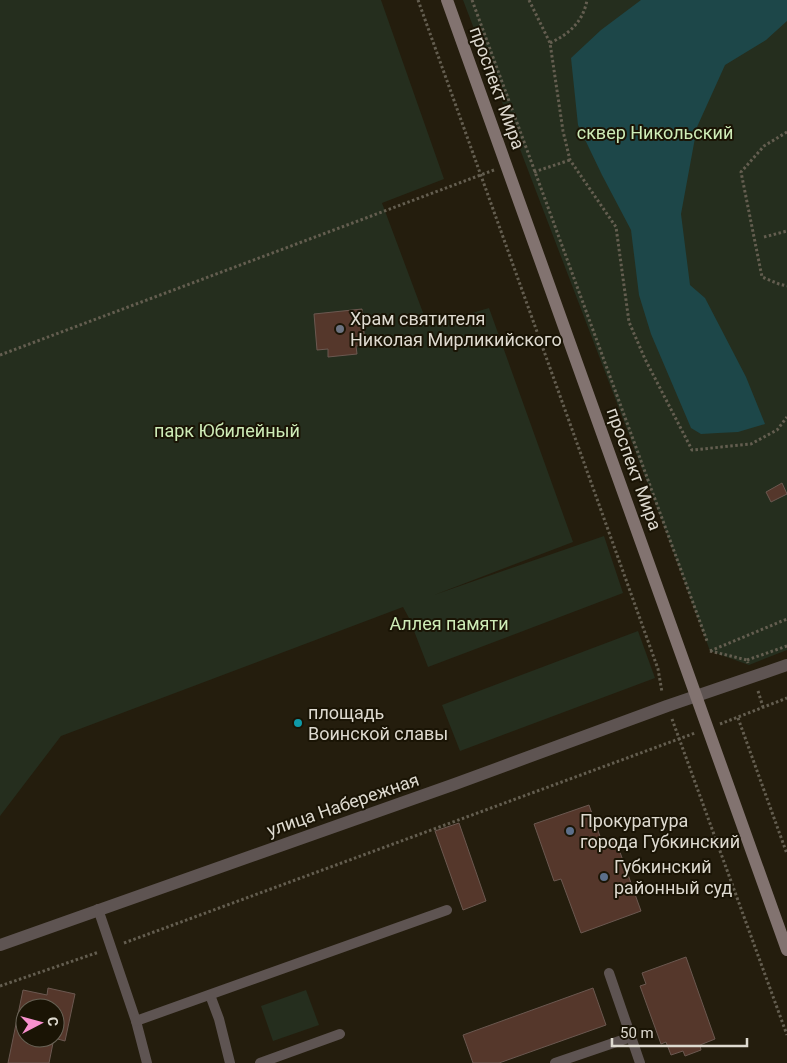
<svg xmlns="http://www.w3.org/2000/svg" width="787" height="1063" viewBox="0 0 787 1063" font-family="Roboto,sans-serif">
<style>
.green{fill:#252e1e}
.water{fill:#1d4749}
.building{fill:#55372b;stroke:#6b5850;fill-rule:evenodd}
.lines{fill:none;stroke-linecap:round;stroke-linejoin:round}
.path{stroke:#645e50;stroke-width:3;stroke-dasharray:2.5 2.5;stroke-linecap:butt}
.lane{stroke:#5e5452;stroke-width:10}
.street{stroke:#5e5452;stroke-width:12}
.secondary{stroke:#827370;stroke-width:12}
.worship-dot{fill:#6b7280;stroke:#1a1405;stroke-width:2}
.culture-dot{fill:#0f9aa8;stroke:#1a1405;stroke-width:2}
.service-dot{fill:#5c6f8a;stroke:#1a1405;stroke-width:2}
.labels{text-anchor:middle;stroke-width:4;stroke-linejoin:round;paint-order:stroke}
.street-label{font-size:18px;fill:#dedad0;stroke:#1a1405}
.park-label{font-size:18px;fill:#ceecb7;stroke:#1a1405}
.poi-label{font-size:18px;fill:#dedad0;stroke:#1a1405;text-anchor:start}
</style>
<rect width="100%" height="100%" fill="#241d0d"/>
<!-- green -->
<g class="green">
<path d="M0,0H381L444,179L382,203L428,326L489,308L573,542L434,595L604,536L623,593L428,667L409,618L403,607L61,736L0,816Z"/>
<path d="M463,0H787V650L749,665L710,651L662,521Z"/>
<path d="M638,631L655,678L460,751L442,705Z"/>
<path d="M306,990L319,1025L273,1041L261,1006Z"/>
</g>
<!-- water -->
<path class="water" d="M641,0H787V21L766,40L725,65L697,127L681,214L690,285L705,298L746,377L765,424L738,432L718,433L701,434L691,428L651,334L639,295L631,230L602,175L578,125L571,58L601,30Z"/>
<!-- building -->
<g class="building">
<path d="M362,309L365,345L356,346L357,354L328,357V349L317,350L314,314Z"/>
<path d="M782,483L787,494L771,502L766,492Z"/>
<path d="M589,805L603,845L616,841L641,911L581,933L561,879L554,881L534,824Z"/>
<path d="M459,823L486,901L463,910L435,831Z"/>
<path d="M686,957L715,1039L700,1045L701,1050L685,1056L683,1051L671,1055L666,1042L661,1044L640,986L646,984L642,973Z"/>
<path d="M48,988L75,994L65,1041L54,1038L49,1063H8L23,990L47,995ZM25,1008H55V1038H25Z"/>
<path d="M593,988L606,1025L499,1063H473L463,1035Z"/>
</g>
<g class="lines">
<!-- path -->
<g class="path">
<path d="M418,0L658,669L662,692"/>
<path d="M472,0L707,641"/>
<path d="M529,0L550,43L563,131L570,160L616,227L629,322L645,359L692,450L751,444L777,430L787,417"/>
<path d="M550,43C569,34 583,22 587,0"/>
<path d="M787,132L764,146L741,172L762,277L779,284L787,286"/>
<path d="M534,172L570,160"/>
<path d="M764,237L787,231"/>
<path d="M0,355L494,170"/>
<path d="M710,651L747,660L748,663"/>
<path d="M710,651L787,619"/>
<path d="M747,660L787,646"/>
<path d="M758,691L763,707"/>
<path d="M738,718L787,854"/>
<path d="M672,719L787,1035"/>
<path d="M720,724L787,698"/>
<path d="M124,943L695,733"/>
<path d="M0,986L99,952"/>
</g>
<!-- lane -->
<g class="lane">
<path d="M98,909L136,1021L147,1063"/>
<path d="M609,973L640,1063"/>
<path d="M210,995L219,1019L230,1063"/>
<path d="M136,1021L447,910"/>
<path d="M260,1063L340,1034"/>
<path d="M555,1063L631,1037"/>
</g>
<!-- street -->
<path class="street" d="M0,945L455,784L667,706L787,665"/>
<!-- secondary -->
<path class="secondary" d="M447,0L787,950"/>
</g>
<!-- markers -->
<circle class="worship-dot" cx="340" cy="329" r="5"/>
<circle class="culture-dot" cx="298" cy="723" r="5"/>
<g class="service-dot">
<circle cx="570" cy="831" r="5"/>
<circle cx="604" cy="877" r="5"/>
</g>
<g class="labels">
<!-- street labels -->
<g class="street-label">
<text transform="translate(497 88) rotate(70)" y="6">проспект Мира</text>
<text transform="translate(634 469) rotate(70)" y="6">проспект Мира</text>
<text transform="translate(343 805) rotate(-19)" y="6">улица Набережная</text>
</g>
<!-- park labels -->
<g class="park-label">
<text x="655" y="139">сквер Никольский</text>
<text x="227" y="437">парк Юбилейный</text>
<text x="449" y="630">Аллея памяти</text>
</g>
<!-- poi labels -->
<g class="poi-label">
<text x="350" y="325">Храм святителя<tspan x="350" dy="21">Николая Мирликийского</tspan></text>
<text x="308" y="719">площадь<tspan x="308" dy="21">Воинской славы</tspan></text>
<text x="580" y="827">Прокуратура<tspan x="580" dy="21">города Губкинский</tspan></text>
<text x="614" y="873">Губкинский<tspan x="614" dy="21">районный суд</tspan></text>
</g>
</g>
<!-- north arrow -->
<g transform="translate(40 1023) rotate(84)"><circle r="24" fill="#1a1405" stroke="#686356"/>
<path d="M0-4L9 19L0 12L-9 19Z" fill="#f790ce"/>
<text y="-8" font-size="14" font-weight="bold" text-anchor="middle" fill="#dedad0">С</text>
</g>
<!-- scale -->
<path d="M612 1038v8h135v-8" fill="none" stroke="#dedad0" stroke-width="2.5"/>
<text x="620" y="1038" font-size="15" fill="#dedad0" stroke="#1a1405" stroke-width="4" paint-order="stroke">50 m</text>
</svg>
